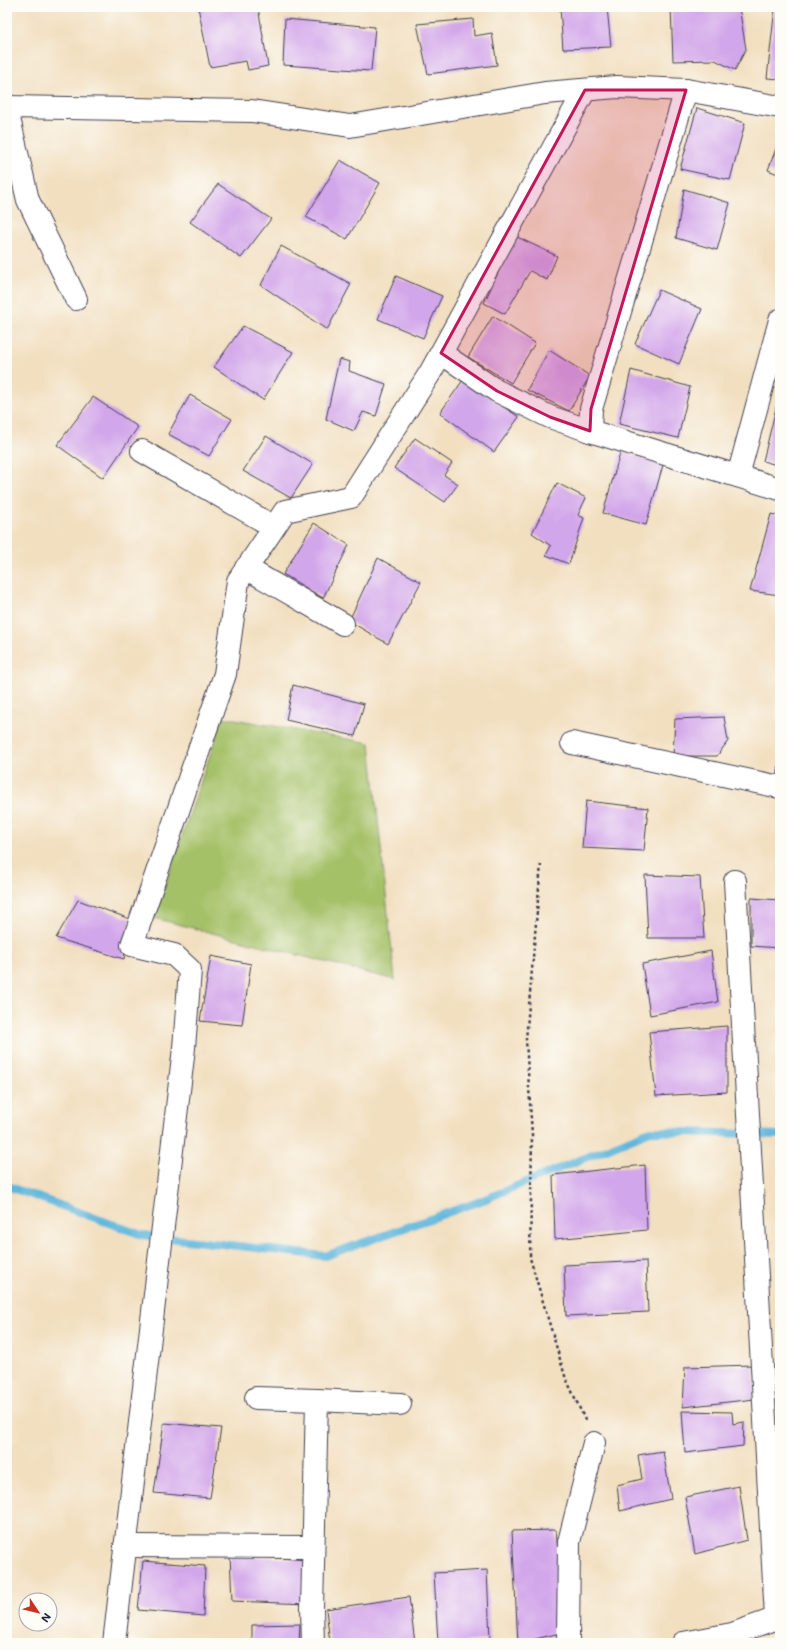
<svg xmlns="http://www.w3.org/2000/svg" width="787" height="1650" viewBox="0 0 787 1650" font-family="Mali,sans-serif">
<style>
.grass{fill:#a5c168;stroke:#647252}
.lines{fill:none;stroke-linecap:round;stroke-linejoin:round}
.stream{stroke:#5eb6db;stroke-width:8}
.building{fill:#d2a6ea}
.minor-casing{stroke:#413e4f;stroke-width:24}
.path{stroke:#413e4f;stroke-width:2.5;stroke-dasharray:3 3;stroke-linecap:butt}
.minor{stroke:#fff;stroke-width:22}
.marked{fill:#c2185b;fill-opacity:0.2;stroke:#c2185b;stroke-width:3;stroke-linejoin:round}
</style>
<rect width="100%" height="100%" fill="#fdfcf7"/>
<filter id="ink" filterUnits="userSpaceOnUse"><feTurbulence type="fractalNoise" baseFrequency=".025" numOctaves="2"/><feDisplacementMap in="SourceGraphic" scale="8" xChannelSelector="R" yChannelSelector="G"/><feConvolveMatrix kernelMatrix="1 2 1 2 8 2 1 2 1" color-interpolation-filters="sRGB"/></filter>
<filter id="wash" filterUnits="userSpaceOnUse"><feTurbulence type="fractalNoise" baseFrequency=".012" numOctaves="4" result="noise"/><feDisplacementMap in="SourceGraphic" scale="16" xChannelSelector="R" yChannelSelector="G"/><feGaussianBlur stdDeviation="0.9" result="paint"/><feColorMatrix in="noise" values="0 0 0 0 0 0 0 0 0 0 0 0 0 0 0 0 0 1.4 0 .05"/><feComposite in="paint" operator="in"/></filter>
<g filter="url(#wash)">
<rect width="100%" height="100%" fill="#f2dfc0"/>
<!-- grass -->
<path class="grass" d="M223,717L370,743L395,980L154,918Z"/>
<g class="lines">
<!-- stream -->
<path class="stream" d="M7,1186L142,1235L325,1256L478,1202L650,1131L780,1135"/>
</g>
<g id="blocks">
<!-- building -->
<g class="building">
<path d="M198,7H258L268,66L248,70L246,61L210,67Z"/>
<path d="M560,7H607L611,47L563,49Z"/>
<path d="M671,7H739L746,49L735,70L715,60L673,61Z"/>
<path d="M775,7H780V79L767,78Z"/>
<path d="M285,19L375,27L371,71L283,65Z"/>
<path d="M473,19L474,36L492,33L497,65L428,74L417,24Z"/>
<path d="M697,108L745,123L730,180L680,169Z"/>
<path d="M780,138V175L768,170Z"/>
<path d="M340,160L380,183L347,239L306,217Z"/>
<path d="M218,184L271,219L241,258L190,222Z"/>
<path d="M684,189L730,203L717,250L676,238Z"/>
<path d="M515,236L557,256L547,280L530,271L505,314L484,303Z"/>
<path d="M281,246L351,284L327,330L261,285Z"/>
<path d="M396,276L442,296L423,338L378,319Z"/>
<path d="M659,290L702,309L679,364L635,344Z"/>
<path d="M493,316L535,343L511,383L468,357Z"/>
<path d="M243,326L293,352L263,400L214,367Z"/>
<path d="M549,350L590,376L569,411L527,390Z"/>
<path d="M339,359L350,362L349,371L386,384L376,416L363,412L354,431L326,419Z"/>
<path d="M631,370L690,387L678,438L619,424Z"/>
<path d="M463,380L519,417L494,452L440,413Z"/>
<path d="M190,395L232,419L209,456L168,434Z"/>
<path d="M779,396H780V466L763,461Z"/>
<path d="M93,397L138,427L103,478L57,445Z"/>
<path d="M266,436L313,464L291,498L243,471Z"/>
<path d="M415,438L452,463L444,475L458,484L445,502L394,468Z"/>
<path d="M621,450L663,465L646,525L603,513Z"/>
<path d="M557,483L586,498L578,515L584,518L569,564L546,555L551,546L532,533Z"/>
<path d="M771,514L780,516V595L750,591Z"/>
<path d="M314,523L349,545L323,598L283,574Z"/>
<path d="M378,558L421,582L388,644L349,621Z"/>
<path d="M293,685L364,704L355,736L286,720Z"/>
<path d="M724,717L728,741L717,756H673L675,719Z"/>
<path d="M779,757L780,774H778Z"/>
<path d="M586,801L648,808L644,851L582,848Z"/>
<path d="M645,875L700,877L704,938H648Z"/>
<path d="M751,898L780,900V948L751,946Z"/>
<path d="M78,900L130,919L124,959L56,938Z"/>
<path d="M711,951L718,1002L650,1015L642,964Z"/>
<path d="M211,956L251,964L242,1025L200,1021Z"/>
<path d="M727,1026V1092L656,1096L649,1032Z"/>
<path d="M645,1165L647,1230L555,1239L553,1175Z"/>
<path d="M646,1261L648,1312L566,1316L564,1265Z"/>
<path d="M754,1365L755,1399L683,1407L685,1367Z"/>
<path d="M682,1411L732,1412L733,1424L744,1422L743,1446L685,1453Z"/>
<path d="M164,1423L221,1428L210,1498L154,1493Z"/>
<path d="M663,1451L671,1499L620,1511L617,1485L642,1479L638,1455Z"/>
<path d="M780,1468V1488H779L777,1469Z"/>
<path d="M739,1486L747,1540L695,1554L685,1497Z"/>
<path d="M556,1530L565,1632L518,1643L512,1531Z"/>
<path d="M230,1555L309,1560L307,1604L232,1601Z"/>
<path d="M143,1561L205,1566L203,1616L138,1610Z"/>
<path d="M487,1570L490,1640L438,1643L434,1573Z"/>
<path d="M409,1597L415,1643H330L326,1609Z"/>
<path d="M300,1624L299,1643H252V1625Z"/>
<path d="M780,1639V1643H764L763,1642Z"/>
</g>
</g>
</g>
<g filter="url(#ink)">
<use href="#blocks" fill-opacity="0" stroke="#413e4f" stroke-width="1"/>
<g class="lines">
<defs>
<g id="minor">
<path d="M686,90L591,409L590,431L780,489"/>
<path d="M7,107L252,111L350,126L545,93L617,87L686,90L780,107"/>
<path d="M7,110L28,200L76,299"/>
<path d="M441,353L497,391L550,417L590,431"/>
<path d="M142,451L274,527"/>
<path d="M738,476L780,320"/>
<path d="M246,568L343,624"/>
<path d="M572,743L780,787"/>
<path d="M735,881L776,1618"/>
<path d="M256,1398L317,1400L312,1609L313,1643"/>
<path d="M317,1400L400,1404"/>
<path d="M125,1546L313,1547"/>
<path d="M114,1643L184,1048L190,970L174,955L132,945L225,674L238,581L285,511L351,497L430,373L585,90"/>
<path d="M568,1643L569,1542L594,1443"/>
<path d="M683,1643L732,1634L780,1617"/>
</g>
</defs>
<!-- minor casing -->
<use href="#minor" class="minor-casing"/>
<!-- path -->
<path class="path" d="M541,864L526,1040L532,1135L530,1258L565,1376L585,1420"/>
<!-- minor -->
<use href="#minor" class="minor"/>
</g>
</g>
<!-- marked area -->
<path class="marked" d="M585,90H686L591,409L590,431L550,417L497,391L441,353Z"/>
<!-- margin -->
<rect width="787" height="1650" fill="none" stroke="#fdfcf7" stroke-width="24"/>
<!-- north arrow -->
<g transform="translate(38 1612) rotate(125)"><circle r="19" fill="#fdfcf7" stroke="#a5a5ac"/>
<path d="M0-3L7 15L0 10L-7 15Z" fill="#c8321e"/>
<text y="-6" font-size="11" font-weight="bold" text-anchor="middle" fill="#22223b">N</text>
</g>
</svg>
